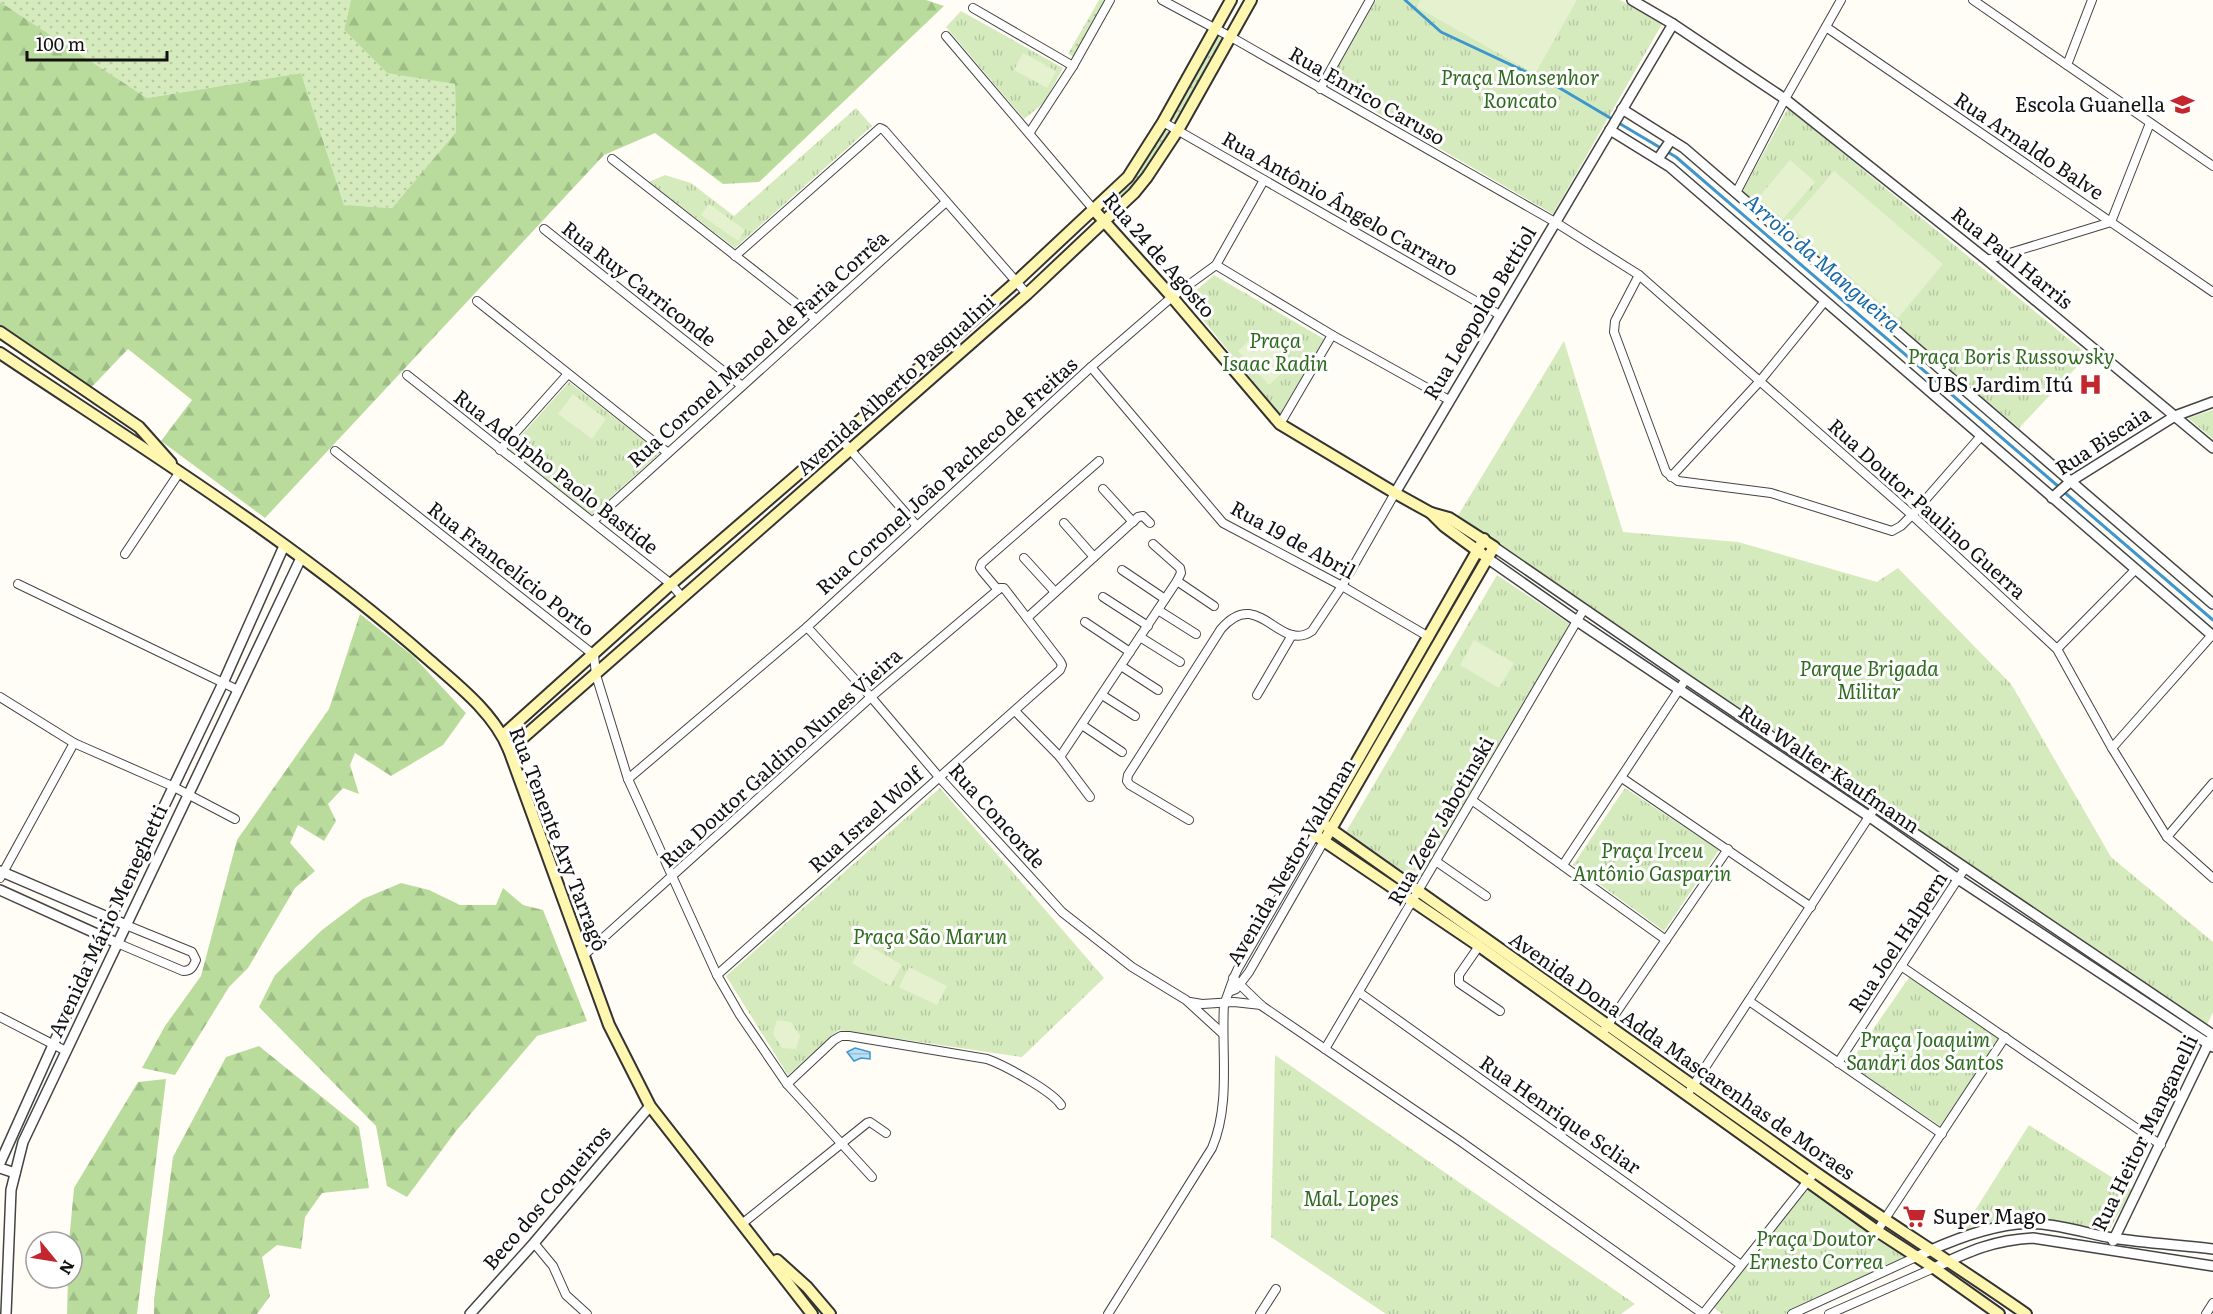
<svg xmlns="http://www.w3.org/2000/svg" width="2213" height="1314" viewBox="0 0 2213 1314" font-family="Literata,serif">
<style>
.grass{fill:url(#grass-dots)}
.forest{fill:url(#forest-firs)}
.park{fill:url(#park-tufts)}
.pitch{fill:#e6f2cf}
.water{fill:url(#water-rules);stroke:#3f96cf;stroke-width:1.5}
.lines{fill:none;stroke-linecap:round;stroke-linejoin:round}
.stream{stroke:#3f96cf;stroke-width:3}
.minor-casing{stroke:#444;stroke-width:10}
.tertiary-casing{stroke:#444;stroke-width:12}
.secondary-casing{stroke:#333;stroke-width:14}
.minor{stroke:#fff;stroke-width:8}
.tertiary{stroke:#fff;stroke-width:9}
.secondary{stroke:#fff6b0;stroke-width:10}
.labels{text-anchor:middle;stroke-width:6;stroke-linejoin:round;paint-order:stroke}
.park-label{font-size:20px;font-style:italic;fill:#2f6b1f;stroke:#fff}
.street-label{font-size:20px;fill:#111;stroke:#fff}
.poi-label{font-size:20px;fill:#111;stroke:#fff;text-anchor:end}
.water-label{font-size:21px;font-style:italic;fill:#1768a6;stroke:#fff}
</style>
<defs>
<pattern id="grass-dots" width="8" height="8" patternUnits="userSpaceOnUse" patternTransform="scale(1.5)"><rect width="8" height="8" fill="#d5ebbd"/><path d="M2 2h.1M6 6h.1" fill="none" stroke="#b6c8a1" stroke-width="1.8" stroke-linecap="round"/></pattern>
<pattern id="forest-firs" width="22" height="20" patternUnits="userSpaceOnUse" patternTransform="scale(1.5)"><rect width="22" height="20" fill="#b9dc9c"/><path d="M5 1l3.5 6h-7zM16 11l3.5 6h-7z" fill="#9ebc85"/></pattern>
<pattern id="park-tufts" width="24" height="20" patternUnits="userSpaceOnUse" patternTransform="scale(1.5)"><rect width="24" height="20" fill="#d5ebbd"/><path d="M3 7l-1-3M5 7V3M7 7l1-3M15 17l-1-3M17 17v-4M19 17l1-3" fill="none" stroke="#b6c8a1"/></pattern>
<pattern id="water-rules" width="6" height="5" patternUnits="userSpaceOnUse" patternTransform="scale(1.5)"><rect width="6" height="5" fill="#b9e0f7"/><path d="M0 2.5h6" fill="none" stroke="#9ebfd3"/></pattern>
</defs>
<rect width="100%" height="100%" fill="#fffdf5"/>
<!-- grass -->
<g class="grass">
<path d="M0,0H351L344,30L386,72L455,84L456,132L392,208L344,205L301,73L147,98L0,2Z"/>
<path d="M1099,0H1106L1074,57L1068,54Z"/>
<path d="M1217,32L1225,37L1179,123L1168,118Z"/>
<path d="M1164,125L1174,131L1141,181L1109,213L1104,206Z"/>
</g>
<!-- forest -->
<g class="forest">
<path d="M351,0H926L944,6L759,182L723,184L655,133L604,155L265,518L161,441L192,400L128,349L85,394L0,336V2L147,98L301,73L344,205L392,208L456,132L455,84L387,73L344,30Z"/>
<path d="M360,614L413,656L466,713L443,745L391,776L355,753L350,765L359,794L343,788L328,804L336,821L324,841L298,825L290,843L315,871L295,888L248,968L229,987L175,1075L142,1068L165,1026L201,976L237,840L329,709Z"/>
<path d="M401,883L429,890L460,905H496L503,888L523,905L543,910L587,1021L537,1036L456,1131L407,1197L387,1186L376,1126L259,1007L275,975L322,930L363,899Z"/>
<path d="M259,1046L359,1127L369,1188L322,1193L305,1217L301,1249L277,1245L262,1257L270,1296L257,1314H154V1300L173,1157L226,1057Z"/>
<path d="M166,1079L137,1314H67L68,1278H72V1242H69L74,1188L138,1082Z"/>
</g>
<!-- park -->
<g class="park">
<path d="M1376,0H1620L1662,24L1553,214L1328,84Z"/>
<path d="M961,11L1063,68L1044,103L1024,119L946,27Z"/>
<path d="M856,108L872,126L735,248L649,182L665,175L691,183L734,216Z"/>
<path d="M1788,108L2088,355L2019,428L1741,194Z"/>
<path d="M1214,275L1324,339L1280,414L1186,299Z"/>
<path d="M1564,341L1623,532L1738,542L1877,582L1898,568L2011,684L2111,857L2213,942V1012L2206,1027L1456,519Z"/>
<path d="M569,382L660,453L591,515L507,451Z"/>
<path d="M2213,410V439L2188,418Z"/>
<path d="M1497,575L1573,626L1421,884L1346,832Z"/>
<path d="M940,788L1104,978L1022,1057L839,1030L788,1075L726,976Z"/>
<path d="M1625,788L1719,850L1664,931L1573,865Z"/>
<path d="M1910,976L2000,1038L1940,1126L1849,1064Z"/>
<path d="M1275,1055L1635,1304L1621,1314H1386L1271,1237Z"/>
<path d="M2029,1125L2132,1190L2108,1232L2040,1219L1997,1222L1960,1234Z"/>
<path d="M1808,1188L1906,1258L1785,1314H1722L1712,1306Z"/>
</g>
<!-- pitch -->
<g class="pitch">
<path d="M1421,0H1577L1535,74L1417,7Z"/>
<path d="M1023,53L1056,71L1047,88L1014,70Z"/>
<path d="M1790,160L1815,182L1783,219L1758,198Z"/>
<path d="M1834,171L1943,264L1898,318L1788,224Z"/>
<path d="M709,204L745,230L738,241L701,215Z"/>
<path d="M1260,330L1292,364L1269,385L1238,351Z"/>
<path d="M573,394L606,419L592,439L558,414Z"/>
<path d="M1474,640L1514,663L1499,688L1460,665Z"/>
<path d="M864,943L902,965L890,986L852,963Z"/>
<path d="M909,967L947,986L937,1005L899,987Z"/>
<path d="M777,1020L791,1022L800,1036L796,1049L782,1048L773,1034Z"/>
</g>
<!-- water -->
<path class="water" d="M855,1048L870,1052V1059L861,1058L854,1061L847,1052Z"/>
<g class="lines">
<!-- stream -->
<g class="stream">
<path d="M1405,0L1441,32L1558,87L1676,157L2059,487"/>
<path d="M2064,492L2213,620"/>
</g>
<defs>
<g id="minor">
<path d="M1162,0L1231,37L1555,222L1639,275L1912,515L2057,649L2112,748L2167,837L2213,878"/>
<path d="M1973,0L2213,166"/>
<path d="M973,8L1073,66"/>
<path d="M1826,27L2213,292"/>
<path d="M946,36L1094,210"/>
<path d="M2067,65L2092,0"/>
<path d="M1320,89L1370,0"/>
<path d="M1163,122L1500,315"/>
<path d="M1030,132L1073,66L1110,0"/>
<path d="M612,159L816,319"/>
<path d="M1736,193L1785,99L1841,0"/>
<path d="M544,229L742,386"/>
<path d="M735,256L880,128L884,130L1027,294"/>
<path d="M1987,260L2111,222L2150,123"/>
<path d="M1216,265L1332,335L1449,400"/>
<path d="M1639,275L1615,321L1614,332L1666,472L1678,481L1771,493L1892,531L1901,526L1912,515L1981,436"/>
<path d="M477,301L668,453"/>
<path d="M1091,367L1223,523L1342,586L1429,637"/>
<path d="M407,375L671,584L682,597"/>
<path d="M1280,424L1332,335"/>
<path d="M840,438L917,526"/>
<path d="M500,450L567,375"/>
<path d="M335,451L594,655L596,675L628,779L717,975L740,1015L787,1084L872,1177"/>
<path d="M1671,477L1760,381L1825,301"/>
<path d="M1103,489L1133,522"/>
<path d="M593,521L946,202"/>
<path d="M1064,523L1094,557"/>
<path d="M125,554L179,473"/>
<path d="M1024,558L1055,592"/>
<path d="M1122,570L1165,599"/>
<path d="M1177,581L1214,606"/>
<path d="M18,584L238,690"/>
<path d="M998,590L982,571L980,568L982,563L1099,461"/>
<path d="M1103,597L1148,626"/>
<path d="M1158,610L1196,634"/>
<path d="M1027,618L1138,517L1143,516L1150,523"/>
<path d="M1085,622L1130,652"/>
<path d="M807,627L871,697L939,777L1062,912L1132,967L1186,1000L1222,1033"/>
<path d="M1140,637L1180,662"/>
<path d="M2057,649L2136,569"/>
<path d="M1121,666L1158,690"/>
<path d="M1102,695L1135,716"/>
<path d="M1257,695L1292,635"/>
<path d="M0,697L74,743L172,786L235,819"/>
<path d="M1015,711L1060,757L1090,797"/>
<path d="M1082,725L1122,752"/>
<path d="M2112,748L2212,635"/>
<path d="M1060,757L1177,581L1181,573L1180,568L1153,544"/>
<path d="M1622,778L1811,907"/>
<path d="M628,779L807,627L1091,367L1172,297L1216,265L1264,180"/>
<path d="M1473,801L1666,940"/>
<path d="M1189,820L1130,785L1127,781L1128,775L1221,629C1259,585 1279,654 1312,631L1342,586L1395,493"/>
<path d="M2167,837L2213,783"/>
<path d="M1437,862L1486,896"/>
<path d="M1563,865L1686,679"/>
<path d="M0,878L74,743"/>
<path d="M117,943L183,971C191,971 193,967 196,960L192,952L126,925"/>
<path d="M1479,946L1459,975V983L1500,1011"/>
<path d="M583,956L871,697L1000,588H1004L1060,661L1062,665L1060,670L717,975"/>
<path d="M1901,966L2161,1145"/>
<path d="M1233,978L1262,1006L1460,1141L1703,1314"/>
<path d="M1231,991L1236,989L1249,972L1324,841"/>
<path d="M1360,993L1741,1265"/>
<path d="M1749,1001L1942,1134"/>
<path d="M1190,1002L1202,1004L1234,1002L1261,1005"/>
<path d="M0,1017L66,1051"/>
<path d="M1605,1029L1728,849"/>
<path d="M1325,1049L1584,609"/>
<path d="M1838,1063L1965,868"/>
<path d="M787,1084L834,1040L841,1036H849L987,1059C1004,1065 1052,1091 1061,1105"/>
<path d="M1691,1089L1876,806"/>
<path d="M743,1223L867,1123L870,1122L886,1133"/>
<path d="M1877,1231L2005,1037"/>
<path d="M534,1243L553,1266L566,1295L587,1314"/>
<path d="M1108,1314L1212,1148C1231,1104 1221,1051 1224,1004C1230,991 1232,978 1240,965L1315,835"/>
<path d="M1260,1314L1276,1289"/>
<path d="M1703,1314L1815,1172"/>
<path d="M1792,1314L1916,1257"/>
<path d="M1829,1314L1934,1268"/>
<path d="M2206,1314L2213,1303"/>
</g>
<g id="tertiary">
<path d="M1632,0L1673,24L1785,99L1987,260L2213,448"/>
<path d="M1622,109L1684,148L2213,604"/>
<path d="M1610,130L1670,167L2213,636"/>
<path d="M1658,159L1671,140"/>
<path d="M1395,493L1673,24"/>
<path d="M2052,498L2071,481L2175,416L2213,402"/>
<path d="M1494,547L1686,679L2213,1035"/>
<path d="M1487,558L1577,621L1870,817L1958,879L2213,1047"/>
<path d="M0,871L126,925"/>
<path d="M0,890L117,943"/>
<path d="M0,1163L102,936L223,683L284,546"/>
<path d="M0,1168L15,1173"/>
<path d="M2113,1241L2210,1040"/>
<path d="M1916,1257C1947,1242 1982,1228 2017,1224C2049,1221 2081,1232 2112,1238C2145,1243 2180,1245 2213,1249"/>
<path d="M1934,1268C1969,1251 1994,1240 2033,1238L2213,1266"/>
<path d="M6,1314L11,1190L23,1142L301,558"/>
<path d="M470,1314L534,1243L650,1106"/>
</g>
<g id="secondary">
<path d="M1094,210L1172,297L1280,424L1395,493L1431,513L1449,518L1494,547L1324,841"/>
<path d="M0,332L139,427L171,463"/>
<path d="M0,353C145,450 298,544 428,659C458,685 494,713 509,750L609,1025L650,1106L812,1314"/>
<path d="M1431,513L1444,526L1482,554"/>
<path d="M1484,539L1315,835L1479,946L1877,1231L1934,1268L1999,1314"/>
<path d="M503,735L671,584L840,438L1017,281L1128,177L1163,122L1231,0"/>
<path d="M509,750L1027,294L1134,193L1147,177L1178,130L1251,0"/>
<path d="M1325,825L1815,1172C1885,1221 1956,1265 2026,1314"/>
<path d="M777,1260L807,1287L830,1314"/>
</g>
</defs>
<!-- minor casing -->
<use href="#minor" class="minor-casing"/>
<!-- tertiary casing -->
<use href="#tertiary" class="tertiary-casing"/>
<!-- secondary casing -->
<use href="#secondary" class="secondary-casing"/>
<!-- minor -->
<use href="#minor" class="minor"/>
<!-- tertiary -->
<use href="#tertiary" class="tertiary"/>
<!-- secondary -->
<use href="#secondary" class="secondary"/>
</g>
<!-- icons -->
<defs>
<symbol id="school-bare" viewBox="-9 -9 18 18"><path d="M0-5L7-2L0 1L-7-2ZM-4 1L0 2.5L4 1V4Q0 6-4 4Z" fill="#c4262e" stroke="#fff" stroke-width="2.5" paint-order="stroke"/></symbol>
<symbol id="hospital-bare" viewBox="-9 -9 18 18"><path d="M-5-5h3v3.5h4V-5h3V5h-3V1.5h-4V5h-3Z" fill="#c4262e" stroke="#fff" stroke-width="2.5" paint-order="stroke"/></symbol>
<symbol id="supermarket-bare" viewBox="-9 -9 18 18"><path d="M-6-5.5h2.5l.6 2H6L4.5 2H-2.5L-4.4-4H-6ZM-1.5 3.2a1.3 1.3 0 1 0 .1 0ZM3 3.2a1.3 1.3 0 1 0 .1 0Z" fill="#c4262e" stroke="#fff" stroke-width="2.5" paint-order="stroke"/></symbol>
</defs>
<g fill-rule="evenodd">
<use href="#school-bare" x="2166" y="88" width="33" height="33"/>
<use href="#hospital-bare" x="2074" y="368" width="33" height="33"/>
<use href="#supermarket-bare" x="1898" y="1200" width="33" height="33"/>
</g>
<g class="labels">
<!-- park labels -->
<g class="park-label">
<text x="1520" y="85">Praça Monsenhor<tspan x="1520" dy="23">Roncato</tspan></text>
<text x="1275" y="348">Praça<tspan x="1275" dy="23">Isaac Radin</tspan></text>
<text x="2011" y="364">Praça Boris Russowsky</text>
<text x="1869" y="676">Parque Brigada<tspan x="1869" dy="23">Militar</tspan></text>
<text x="1652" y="858">Praça Irceu<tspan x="1652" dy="23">Antônio Gasparin</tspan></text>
<text x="930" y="944">Praça São Marun</text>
<text x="1925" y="1047">Praça Joaquim<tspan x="1925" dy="23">Sandri dos Santos</tspan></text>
<text x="1351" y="1206">Mal. Lopes</text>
<text x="1816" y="1246">Praça Doutor<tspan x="1816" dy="23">Ernesto Correa</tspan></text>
</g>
<!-- street labels -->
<g class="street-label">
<text transform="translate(1367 96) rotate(30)" y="7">Rua Enrico Caruso</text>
<text transform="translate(2029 146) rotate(34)" y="7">Rua Arnaldo Balve</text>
<text transform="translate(1340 204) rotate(30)" y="7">Rua Antônio Ângelo Carraro</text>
<text transform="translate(1159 255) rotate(49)" y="7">Rua 24 de Agosto</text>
<text transform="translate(2012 258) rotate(39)" y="7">Rua Paul Harris</text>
<text transform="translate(639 284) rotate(38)" y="7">Rua Ruy Carriconde</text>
<text transform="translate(1480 313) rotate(-59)" y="7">Rua Leopoldo Bettiol</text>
<text transform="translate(758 349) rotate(-42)" y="7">Rua Coronel Manoel de Faria Corrêa</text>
<text transform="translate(896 385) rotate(-42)" y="7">Avenida Alberto Pasqualini</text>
<text transform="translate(2103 441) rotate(-33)" y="7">Rua Biscaia</text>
<text transform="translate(556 472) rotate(38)" y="7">Rua Adolpho Paolo Bastide</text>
<text transform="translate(947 476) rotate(-42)" y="7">Rua Coronel João Pacheco de Freitas</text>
<text transform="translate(1927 509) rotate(42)" y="7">Rua Doutor Paulino Guerra</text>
<text transform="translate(1293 540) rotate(29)" y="7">Rua 19 de Abril</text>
<text transform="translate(511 569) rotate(38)" y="7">Rua Francelício Porto</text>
<text transform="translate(781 758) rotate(-42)" y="7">Rua Doutor Galdino Nunes Vieira</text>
<text transform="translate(1829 769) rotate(34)" y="7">Rua Walter Kaufmann</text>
<text transform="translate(997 816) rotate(48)" y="7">Rua Concorde</text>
<text transform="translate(866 820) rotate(-42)" y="7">Rua Israel Wolf</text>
<text transform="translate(1441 821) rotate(-60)" y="7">Rua Zeev Jabotinski</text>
<text transform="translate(558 839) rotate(69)" y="7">Rua Tenente Ary Tarragô</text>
<text transform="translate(1291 862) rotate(-60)" y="7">Avenida Nestor Valdman</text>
<text transform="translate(108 921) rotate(-65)" y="7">Avenida Mário Meneghetti</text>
<text transform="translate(1898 942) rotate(-57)" y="7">Rua Joel Halpern</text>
<text transform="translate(1682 1056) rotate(35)" y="7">Avenida Dona Adda Mascarenhas de Moraes</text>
<text transform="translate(1560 1115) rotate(35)" y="7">Rua Henrique Scliar</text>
<text transform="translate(2145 1133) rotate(-64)" y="7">Rua Heitor Manganelli</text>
<text transform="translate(547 1198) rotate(-49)" y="7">Beco dos Coqueiros</text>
</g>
<!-- poi labels -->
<g class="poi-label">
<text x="2165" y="112">Escola Guanella</text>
<text x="2073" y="392">UBS Jardim Itú</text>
<text x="1933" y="1224" text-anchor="start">Super Mago</text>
</g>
<!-- water labels -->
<g class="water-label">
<text transform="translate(1822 263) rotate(41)" y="7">Arroio da Mangueira</text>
</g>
</g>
<!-- north arrow -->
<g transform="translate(54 1260) rotate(120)"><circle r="28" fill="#ffffff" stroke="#a0a0a0" stroke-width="1.5"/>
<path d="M0-4.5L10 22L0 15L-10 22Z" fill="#c4262e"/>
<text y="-9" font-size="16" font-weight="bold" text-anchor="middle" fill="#111111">N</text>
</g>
<!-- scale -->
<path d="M27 51v9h140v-9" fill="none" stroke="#111111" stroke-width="3"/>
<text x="36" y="51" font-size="18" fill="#111111" stroke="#ffffff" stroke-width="4.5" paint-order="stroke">100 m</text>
</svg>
